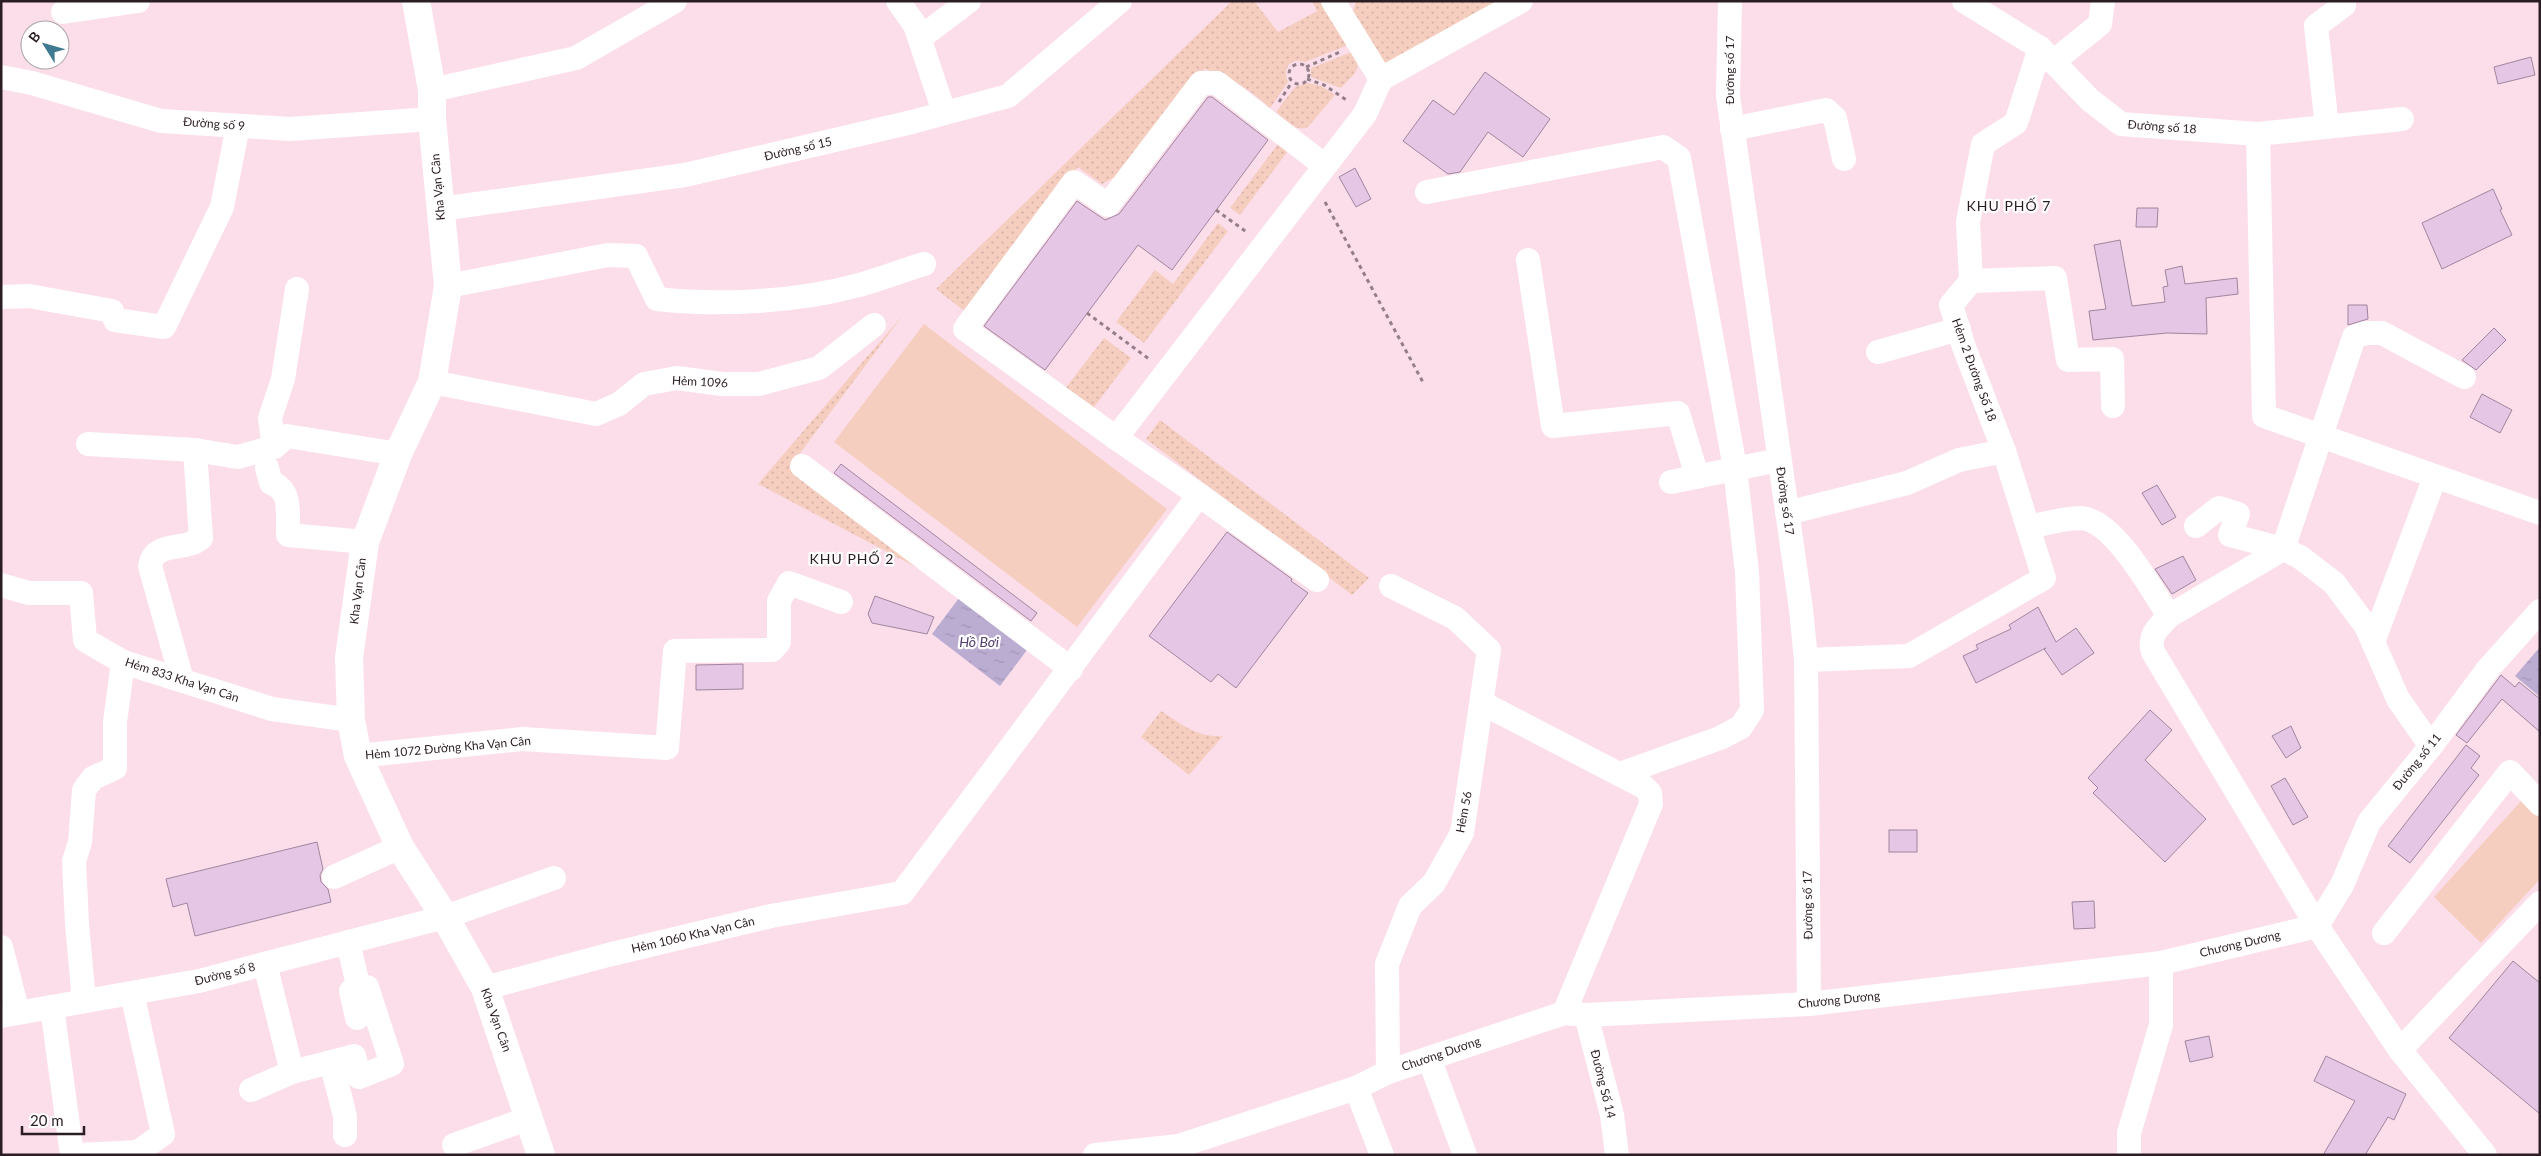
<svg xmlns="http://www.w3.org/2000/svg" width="2541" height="1156" viewBox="0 0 2541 1156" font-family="Lato,sans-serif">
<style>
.green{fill:url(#green-dots)}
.pitch{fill:#f6cec0}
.water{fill:url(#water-ripples)}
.building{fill:#e5c6e5;stroke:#9f869e}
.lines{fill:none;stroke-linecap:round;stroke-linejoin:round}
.path{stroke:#947e87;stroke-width:3;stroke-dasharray:4 4;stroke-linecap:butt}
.minor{stroke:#fff;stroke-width:24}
.major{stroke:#fff;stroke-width:28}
.labels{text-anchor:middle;stroke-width:4.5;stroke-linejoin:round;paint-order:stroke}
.street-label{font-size:12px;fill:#2a1d23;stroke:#fff}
.neighbourhood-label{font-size:14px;letter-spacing:1px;fill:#2a1d23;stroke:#fff}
.water-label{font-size:14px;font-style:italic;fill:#544072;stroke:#fff}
</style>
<defs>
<pattern id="green-dots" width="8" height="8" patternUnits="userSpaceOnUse" patternTransform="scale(1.25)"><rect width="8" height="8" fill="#f6cec0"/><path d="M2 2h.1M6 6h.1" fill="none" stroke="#d3b0a5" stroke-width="1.8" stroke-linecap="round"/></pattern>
<pattern id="water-ripples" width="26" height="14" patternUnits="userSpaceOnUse" patternTransform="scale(1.25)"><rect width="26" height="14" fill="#bbadd2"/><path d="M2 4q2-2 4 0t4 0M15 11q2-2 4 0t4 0" fill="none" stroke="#a194b4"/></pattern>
</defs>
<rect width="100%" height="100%" fill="#fcdeea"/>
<!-- green -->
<g class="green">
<path d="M1232,1H1254L1278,32L1317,11L1312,1H1326L1351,44L1305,62C1290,57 1282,69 1288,82L1270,108C1250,89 1231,78 1205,69L1190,79L1117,176L1102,184L1078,167L967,313L936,289Z"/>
<path d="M1356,1H1503L1395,63L1378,62L1352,15Z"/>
<path d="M1354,51C1362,71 1355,73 1341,88L1311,77V68Z"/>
<path d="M1308,83L1321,86L1335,95L1308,127C1296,133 1286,119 1276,112L1295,87Z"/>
<path d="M1281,140L1291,147L1240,215L1230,208Z"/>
<path d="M1218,223L1228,231L1144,343L1116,322L1155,270L1173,284Z"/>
<path d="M903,315L789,468L950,585L758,484Z"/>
<path d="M1104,338L1131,358L1091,411L1064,390Z"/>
<path d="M1160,420L1369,578L1352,595L1146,439Z"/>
<path d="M1161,711C1181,724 1198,738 1223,736L1189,775L1141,737Z"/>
</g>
<!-- pitch -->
<g class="pitch">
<path d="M924,324L1167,509L1077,627L834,442Z"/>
<path d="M2522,800L2540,817V879L2481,943L2434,897Z"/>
</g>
<!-- water -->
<g class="water">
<path d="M959,598L1027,650L1000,686L932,634Z"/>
<path d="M2540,647V697L2515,676Z"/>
</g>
<!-- building -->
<g class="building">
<path d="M2531,57L2535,75L2498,84L2494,67Z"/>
<path d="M1485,72L1550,119L1523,157L1488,132L1460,172L1448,174L1403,141L1433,100L1454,115Z"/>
<path d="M1208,97H1212L1268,140L1172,270L1138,245L1045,370L984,326L1077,201L1105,220L1119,214Z"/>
<path d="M1355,168L1371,199L1356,207L1339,177Z"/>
<path d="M2493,189L2502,209L2500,210L2512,235L2442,269L2422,223Z"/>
<path d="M2137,208H2158L2157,227H2136Z"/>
<path d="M2120,240L2132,306L2165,302L2163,287L2168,286L2165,270L2182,266L2185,284L2237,278L2238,294L2206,298L2207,334L2167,333L2093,340L2089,311L2106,309L2094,245Z"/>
<path d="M2348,305H2367L2368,319L2348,325Z"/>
<path d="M2494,328L2506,340L2476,370L2462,360Z"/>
<path d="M2482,394L2512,410L2500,433L2470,417Z"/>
<path d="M841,464L1037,613L1031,621L834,473Z"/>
<path d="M2157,485L2176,517L2162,525L2142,493Z"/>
<path d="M1227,532L1292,579L1291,581L1308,593L1236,688L1218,674L1211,682L1149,636Z"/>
<path d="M2183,556L2196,580L2172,594L2155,569Z"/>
<path d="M875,596L934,617L927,634L872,623L868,614Z"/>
<path d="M2038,607L2056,642L2076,628L2094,653L2062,675L2044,649L2046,648L1976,683L1963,656L1978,649L1976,645L2011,629L2009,625Z"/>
<path d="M743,664V689L696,690V665Z"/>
<path d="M2501,675L2515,687L2519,682L2540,699V732L2502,699L2467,743L2456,735Z"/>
<path d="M2150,710L2172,730L2145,760L2206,819L2165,862L2093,793L2098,788L2088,778Z"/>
<path d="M2291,726L2301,748L2286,758L2272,736Z"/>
<path d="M2466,745L2480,756L2471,768L2479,775L2410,863L2388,846Z"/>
<path d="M2285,778L2308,817L2293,825L2271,786Z"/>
<rect x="1889" y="830" width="28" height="22"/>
<path d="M317,842L323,869L320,875L321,882L328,889L331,902L195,936L187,903L173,907L166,879Z"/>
<path d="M2094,901L2095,928L2074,929L2072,902Z"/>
<path d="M2513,961L2540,983V1114L2449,1038Z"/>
<path d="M2209,1036L2213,1057L2190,1062L2185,1041Z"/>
<path d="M2326,1056L2406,1094L2394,1120L2388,1117L2365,1155H2323L2355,1101L2314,1081Z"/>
</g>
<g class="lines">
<!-- path -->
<g class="path">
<circle cx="1299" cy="74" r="10"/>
<path d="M1306,67L1340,52"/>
<path d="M1307,79L1324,85L1348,101"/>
<path d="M1279,102L1292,82"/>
<path d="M1325,202L1424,384"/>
<path d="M1216,210L1248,233"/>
<path d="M1087,313L1149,359"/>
</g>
<!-- minor -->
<g class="minor">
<path d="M898,1L915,25L944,112"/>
<path d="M1333,1L1381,79"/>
<path d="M1730,1L1728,96L1801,609L1806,660L1809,1004"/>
<path d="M1964,1L2040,48L2090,100L2121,124L2258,134L2402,119"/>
<path d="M63,12L138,1"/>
<path d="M920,38L969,1"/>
<path d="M2053,62L2100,24L2103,1"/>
<path d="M1,77L32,83L161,121L290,129L432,119"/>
<path d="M432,90L576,58L675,1"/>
<path d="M2327,127L2316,26L2344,5V1"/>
<path d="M1732,129L1826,110L1835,118L1844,159"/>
<path d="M2258,134L2264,416L2540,513"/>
<path d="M1324,165L1217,83H1201L1108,205L1074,182L965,329L1116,438L1365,114L1381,79L1521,1"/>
<path d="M1427,192L1663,147L1679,158L1735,468L1747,572L1752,710L1741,727L1720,738L1620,774"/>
<path d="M440,209L685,175L912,122L1008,96L1120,1"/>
<path d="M1528,260L1553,426L1678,413L1697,476"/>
<path d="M1971,281L2055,278L2068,360L2112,359L2113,406"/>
<path d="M448,286L608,255L636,256L657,299C718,306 796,302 855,286C878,280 901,271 924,264"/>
<path d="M1,297L29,296L112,311L115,320L164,327L222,207L238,126"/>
<path d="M1878,352L1959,329"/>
<path d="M432,382L596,414L619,404L644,384L677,378L722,384H759L819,368L874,325"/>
<path d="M1116,438L1199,495L1317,580"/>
<path d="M88,444L195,450L238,457L274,447L287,436L398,454"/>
<path d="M274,447L270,418L283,379L297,289"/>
<path d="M802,466L1071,669"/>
<path d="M267,468L271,483C293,490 287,515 288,535L365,542"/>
<path d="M1671,482L1779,460"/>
<path d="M1787,513L1907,483L1959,460L2004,451"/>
<path d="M2196,526L2219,508L2238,514L2230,535L2283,549L2354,337L2366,333H2382L2464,377"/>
<path d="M2028,527C2045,524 2064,518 2081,518C2114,520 2152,590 2169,616L2283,549L2300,557L2334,583L2366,626L2398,699L2431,746"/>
<path d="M1,585L29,593H81L85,640L123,662L272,709L351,720"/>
<path d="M2169,616C2158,628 2148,635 2153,652L2317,926L2400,1050L2485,1155"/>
<path d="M2373,642L2435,477"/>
<path d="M1806,660L1909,656L2044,578L2004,451L1964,347L1951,305L1971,281L1968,222L1983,144L2016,123L2040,48"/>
<path d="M182,680L150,566C154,540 186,552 201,538L195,450"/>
<path d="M1482,703L1644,787L1650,793L1651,804L1564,1013"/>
<path d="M358,756L522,739L667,748L675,651L772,650L779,642V601L789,583L841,602"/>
<path d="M334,877L400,847"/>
<path d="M2317,926L2342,885L2369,822L2431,746L2488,669L2540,611"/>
<path d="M2384,933L2510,772L2540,804"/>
<path d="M348,942L359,989"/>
<path d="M1,947L18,1013"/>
<path d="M265,964L292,1072L354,1056L359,1077L392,1064L367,987L351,991L357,1018"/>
<path d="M485,988L608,955L771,916L902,893L1199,495"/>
<path d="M84,1001L77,924L74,861L80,842L84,790L93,778L115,768V722L123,662"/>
<path d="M52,1007L72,1155"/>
<path d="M1586,1015L1612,1115L1617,1155"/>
<path d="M1,1016L199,981L445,917L554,878"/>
<path d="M2400,1050L2540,903"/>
<path d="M1429,1058L1465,1155"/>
<path d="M331,1062L345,1116V1135"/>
<path d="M1388,1072L1387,964L1410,906L1434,883L1462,833L1489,650L1455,618L1391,586"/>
<path d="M1356,1088L1382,1155"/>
<path d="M251,1090L292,1072"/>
<path d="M454,1145L530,1118"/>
<path d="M78,1155L138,1152L163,1134L132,993"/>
<path d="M1095,1155L1179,1146L1356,1088L1388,1072L1564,1013L1586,1015L1809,1004L2161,963L2317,926"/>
<path d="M2129,1155V1133L2161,1025V963"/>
</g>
<!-- major -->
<path class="major" d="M416,1L432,90V119L448,286L432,382L398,454L365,542L349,658L351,720L358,756L400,847L445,917L485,988L541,1155"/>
</g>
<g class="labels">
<!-- street labels -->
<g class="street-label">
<text transform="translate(1730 70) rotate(-90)" y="4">Đường số 17</text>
<text transform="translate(214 124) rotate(4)" y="4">Đường số 9</text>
<text transform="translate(2162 127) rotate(4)" y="4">Đường số 18</text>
<text transform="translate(798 149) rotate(-13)" y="4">Đường số 15</text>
<text transform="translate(438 187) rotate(-95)" y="4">Kha Vạn Cân</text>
<text transform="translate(1974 370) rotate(70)" y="4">Hẻm 2 Đường Số 18</text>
<text transform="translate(700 382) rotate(3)" y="4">Hẻm 1096</text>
<text transform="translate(1785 501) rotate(82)" y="4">Đường số 17</text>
<text transform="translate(358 591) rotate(-83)" y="4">Kha Vạn Cân</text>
<text transform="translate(182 680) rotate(18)" y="4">Hẻm 833 Kha Vạn Cân</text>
<text transform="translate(448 748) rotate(-5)" y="4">Hẻm 1072 Đường Kha Vạn Cân</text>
<text transform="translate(2417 762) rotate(-51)" y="4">Đường số 11</text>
<text transform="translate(1464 812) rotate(-79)" y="4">Hẻm 56</text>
<text transform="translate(1808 905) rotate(-91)" y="4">Đường số 17</text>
<text transform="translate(693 935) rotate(-13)" y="4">Hẻm 1060 Kha Vạn Cân</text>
<text transform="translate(2240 944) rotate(-13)" y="4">Chương Dương</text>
<text transform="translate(225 974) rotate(-14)" y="4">Đường số 8</text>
<text transform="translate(1839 1000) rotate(-6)" y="4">Chương Dương</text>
<text transform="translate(496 1020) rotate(70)" y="4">Kha Vạn Cân</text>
<text transform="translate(1441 1054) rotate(-19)" y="4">Chương Dương</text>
<text transform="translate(1603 1084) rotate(76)" y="4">Đường Số 14</text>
</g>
<!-- neighbourhood labels -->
<g class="neighbourhood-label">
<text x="2009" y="211">KHU PHỐ 7</text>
<text x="852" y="564">KHU PHỐ 2</text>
</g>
<!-- water labels -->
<g class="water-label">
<text x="979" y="647">Hồ Bơi</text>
</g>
</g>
<!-- border -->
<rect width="2541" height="1156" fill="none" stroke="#2a1d23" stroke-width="5"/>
<!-- north arrow -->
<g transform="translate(45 45) rotate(307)"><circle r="24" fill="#ffffff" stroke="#aaa5a7"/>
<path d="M0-4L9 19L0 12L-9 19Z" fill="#3f7a92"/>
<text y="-8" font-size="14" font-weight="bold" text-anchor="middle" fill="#2a1d23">B</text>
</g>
<!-- scale -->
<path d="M22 1126v8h62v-8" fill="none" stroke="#2a1d23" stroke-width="2.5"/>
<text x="30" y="1126" font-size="15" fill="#2a1d23" stroke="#ffffff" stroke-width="4" paint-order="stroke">20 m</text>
</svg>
